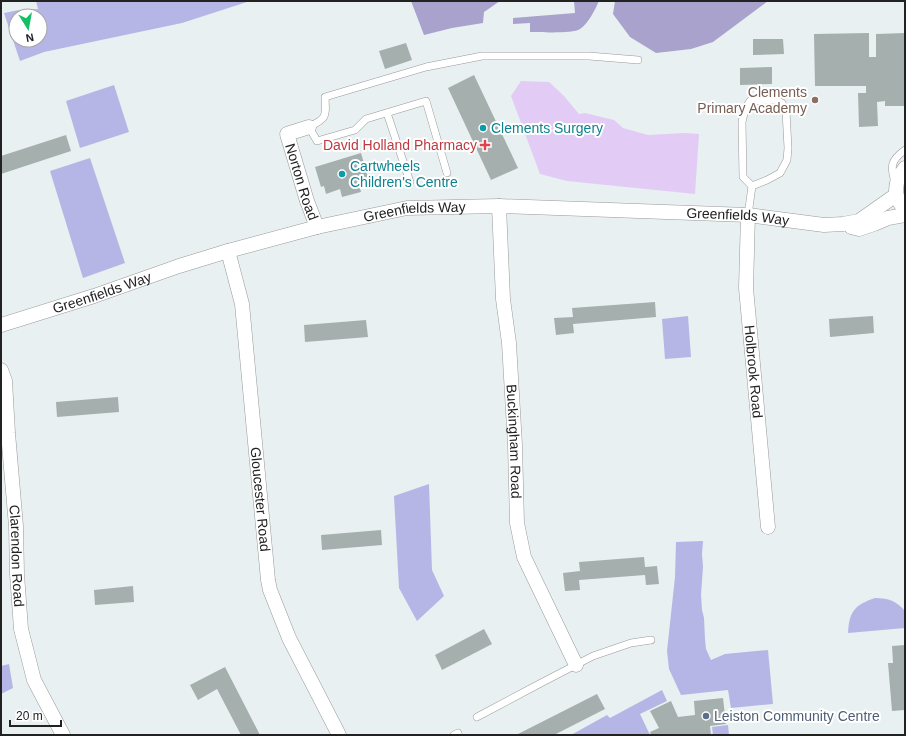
<svg xmlns="http://www.w3.org/2000/svg" width="906" height="736" viewBox="0 0 906 736" font-family="Helvetica,sans-serif">
<style>
.grass{fill:#b5b6e5;fill-rule:evenodd}
.forest{fill:#a9a2cc}
.park{fill:#e2ccf5}
.building{fill:#a5afae}
.lines{fill:none;stroke-linecap:round;stroke-linejoin:round}
.lane-casing{stroke:#999;stroke-width:8}
.street-casing{stroke:#999;stroke-width:15}
.lane{stroke:#fff;stroke-width:7}
.street{stroke:#fff;stroke-width:14}
.education-dot{fill:#8d6e63;stroke:#fff;stroke-width:1.5}
.culture-dot{fill:#0f9aa8;stroke:#fff;stroke-width:1.5}
.health-dot{fill:#e0444e;stroke:#fff;stroke-width:1.5}
.service-dot{fill:#5c6f8a;stroke:#fff;stroke-width:1.5}
.labels{text-anchor:middle;stroke-width:4;stroke-linejoin:round;paint-order:stroke}
.education-label{font-size:14px;fill:#785e54;stroke:#fff;text-anchor:end}
.culture-label{font-size:14px;fill:#0d838f;stroke:#fff;text-anchor:start}
.health-label{font-size:14px;fill:#be3a42;stroke:#fff;text-anchor:end}
.street-label{font-size:14px;fill:#222;stroke:#fff}
.service-label{font-size:14px;fill:#4e5e75;stroke:#fff;text-anchor:start}
</style>
<rect width="100%" height="100%" fill="#e9f0f1"/>
<!-- grass -->
<g class="grass">
<path d="M36,1H250L182,23L44,52L20,61L4,13L19,10L38,9ZM16,16H40V40H16Z"/>
<path d="M114,85L129,132L80,148L66,101Z"/>
<path d="M90,158L125,263L83,278L50,171Z"/>
<path d="M688,316L691,357L665,359L662,319Z"/>
<path d="M429,484L432,570L444,596L417,621L399,588L394,496Z"/>
<path d="M703,541L702,554L703,567L701,595L702,610L704,618L705,639L706,649L711,660L725,654L768,650L773,704L731,708L728,690L681,695L669,669L667,651L675,577L676,542Z"/>
<path d="M875,598C889,598 896,601 905,611V628L848,633C849,611 855,605 875,598Z"/>
<path d="M9,664L13,688L1,694V666Z"/>
<path d="M662,690L667,701L640,714L650,735H571L607,715L610,718Z"/>
<path d="M728,725L729,735H713L712,727Z"/>
</g>
<!-- forest -->
<g class="forest">
<path d="M411,1H500L484,12L483,23L452,28L424,35Z"/>
<path d="M574,1H599C595,10 588,24 580,29C573,34 540,32 530,32V23L513,24V18L575,13Z"/>
<path d="M615,1H768L713,42L691,49L656,53L630,37L613,14Z"/>
</g>
<!-- park -->
<path class="park" d="M521,81L549,82L564,96L579,114L585,113L614,120L623,128L648,135L684,133L699,134L695,194L567,181L540,174L511,96Z"/>
<!-- building -->
<g class="building">
<path d="M869,33V57H876V34L905,33V106H885V101L877,102L878,126L859,127L858,93H866V86H815L814,34Z"/>
<path d="M753,39H783L784,54L753,55Z"/>
<path d="M406,43L412,60L385,69L379,51Z"/>
<path d="M772,67V84L740,85V68Z"/>
<path d="M474,75L518,168L491,180L448,88Z"/>
<path d="M66,135L71,151L1,174V156Z"/>
<path d="M361,153L369,181L359,184L361,192L342,197L340,189L326,194L324,186L321,187L315,167Z"/>
<path d="M655,302L656,317L573,324L574,333L556,335L554,318L573,317L572,308Z"/>
<path d="M873,316L874,333L830,337L829,319Z"/>
<path d="M366,320L368,337L305,342L304,325Z"/>
<path d="M118,397L119,412L57,417L56,402Z"/>
<path d="M381,530L382,545L322,550L321,535Z"/>
<path d="M644,557L645,567L657,566L659,584L646,585L645,575L579,580L580,590L565,591L563,573L580,571L579,562Z"/>
<path d="M133,586L134,602L95,605L94,590Z"/>
<path d="M484,629L492,644L442,670L435,655Z"/>
<path d="M905,645V710L892,711L888,663H893L892,646Z"/>
<path d="M225,667L260,735H241L217,689L198,700L190,685Z"/>
<path d="M597,694L605,709L554,735H516Z"/>
<path d="M723,698L726,724L710,726L711,735H651L650,732L659,728L650,711L671,701L678,717L695,715L694,701Z"/>
</g>
<g class="lines">
<defs>
<g id="lane">
<path d="M387,113L410,182"/>
<path d="M447,173L426,101L366,119L355,130L317,141L309,127C327,118 326,117 325,97L426,67L482,56H589L638,60"/>
<path d="M895,182C890,166 891,160 905,150"/>
<path d="M748,215L752,186L767,180L780,173L787,160L788,148L786,111L782,103L775,100L750,101L745,109L742,122L743,177L752,186"/>
<path d="M477,717L541,683L593,656L631,643L651,640"/>
<path d="M454,735L458,733"/>
</g>
<g id="street">
<path id="s1" d="M309,127L287,134L307,201L317,227"/>
<path d="M905,168C893,183 893,196 905,210"/>
<path id="s2" d="M499,206L503,299L509,343L515,445L517,523L524,557L576,665"/>
<path id="s3" d="M748,215L746,288L768,527"/>
<path d="M851,227L859,229L874,224L888,218L905,215"/>
<path id="s4" d="M228,251L242,304L268,580L270,590L289,638L339,735"/>
<path id="s5" d="M1,325L94,296L179,266L228,251L317,227L407,208L499,206L748,215L824,225L843,224L859,221L896,195"/>
<path id="s6" d="M1,370L5,381L8,433L16,526L17,574L21,629L34,680L63,735"/>
</g>
</defs>
<!-- lane casing -->
<use href="#lane" class="lane-casing"/>
<!-- street casing -->
<use href="#street" class="street-casing"/>
<!-- lane -->
<use href="#lane" class="lane"/>
<!-- street -->
<use href="#street" class="street"/>
</g>
<!-- markers -->
<circle class="education-dot" cx="815" cy="100" r="4"/>
<g class="culture-dot">
<circle cx="483" cy="128" r="4"/>
<circle cx="342" cy="174" r="4"/>
</g>
<path class="health-dot" d="M483 139h4v4h4v4h-4v4h-4v-4h-4v-4h4z"/>
<circle class="service-dot" cx="706" cy="716" r="4"/>
<g class="labels">
<!-- education labels -->
<g class="education-label">
<text x="807" y="97">Clements<tspan x="807" dy="16">Primary Academy</tspan></text>
</g>
<!-- culture labels -->
<g class="culture-label">
<text x="491" y="133">Clements Surgery</text>
<text x="350" y="171">Cartwheels<tspan x="350" dy="16">Children's Centre</tspan></text>
</g>
<!-- health labels -->
<g class="health-label">
<text x="477" y="150">David Holland Pharmacy</text>
</g>
<!-- street labels -->
<g class="street-label">
<text dy="5" stroke="none"><textPath href="#s1" startOffset="73">Norton Road</textPath></text>
<text dy="5" stroke="none"><textPath href="#s5" startOffset="430">Greenfields Way</textPath></text>
<text dy="5" stroke="none"><textPath href="#s5" startOffset="754">Greenfields Way</textPath></text>
<text dy="5" stroke="none"><textPath href="#s5" startOffset="106">Greenfields Way</textPath></text>
<text dy="5" stroke="none"><textPath href="#s3" startOffset="157">Holbrook Road</textPath></text>
<text dy="5" stroke="none"><textPath href="#s2" startOffset="236">Buckingham Road</textPath></text>
<text dy="5" stroke="none"><textPath href="#s4" startOffset="251">Gloucester Road</textPath></text>
<text dy="5" stroke="none"><textPath href="#s6" startOffset="187">Clarendon Road</textPath></text>
</g>
<!-- service labels -->
<g class="service-label">
<text x="714" y="721">Leiston Community Centre</text>
</g>
</g>
<!-- border -->
<rect width="906" height="736" fill="none" stroke="#222222" stroke-width="4"/>
<!-- north arrow -->
<g transform="translate(28 28) rotate(169)"><circle r="19" fill="#ffffff" stroke="#a7a7a7"/>
<path d="M0-3L7 15L0 10L-7 15Z" fill="#13c064"/>
<text y="-6" font-size="11" font-weight="bold" text-anchor="middle" fill="#222222">N</text>
</g>
<!-- scale -->
<path d="M10 720v6h51v-6" fill="none" stroke="#222222" stroke-width="2"/>
<text x="16" y="720" font-size="12" fill="#222222" stroke="#ffffff" stroke-width="3" paint-order="stroke">20 m</text>
</svg>
